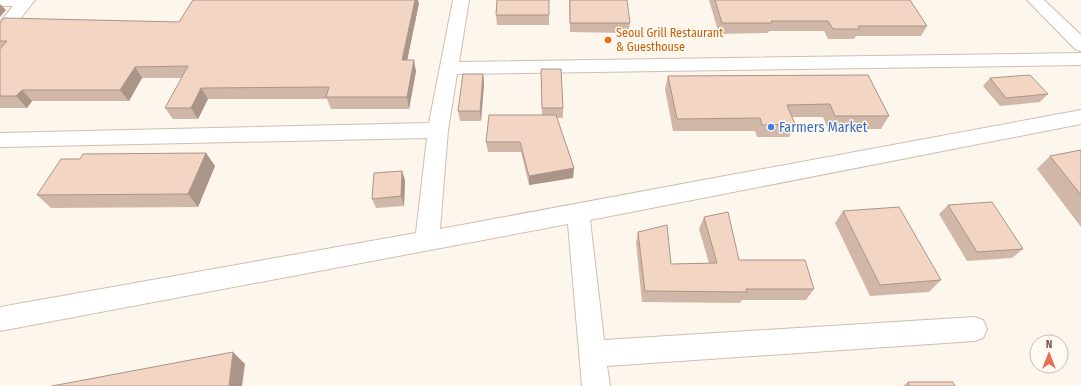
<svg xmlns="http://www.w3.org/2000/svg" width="1081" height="386" viewBox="0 0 1081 386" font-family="'Fira Sans Condensed',sans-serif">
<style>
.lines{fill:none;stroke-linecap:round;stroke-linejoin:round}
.street-casing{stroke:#d1beb0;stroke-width:2}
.street{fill:#fff;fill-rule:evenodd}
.wall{fill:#d1b7a8}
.shaded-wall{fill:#aa9588}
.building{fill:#f3d5c3;stroke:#aa9588}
.food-dot{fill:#e8710a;stroke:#fffaf3;stroke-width:1.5}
.shop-dot{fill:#3f7fe0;stroke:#fffaf3;stroke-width:1.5}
.labels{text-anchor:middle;stroke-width:3;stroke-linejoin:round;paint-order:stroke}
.far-food-label{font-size:12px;fill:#c56008;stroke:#fffaf3;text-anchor:start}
.shop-label{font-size:14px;fill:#366cbe;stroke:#fffaf3;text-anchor:start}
</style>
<rect width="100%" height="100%" fill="#fdf6ec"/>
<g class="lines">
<defs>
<g id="street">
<path d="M0,0H35L6,37L0,38V22L13,6H0Z"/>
<path d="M453,0H469L459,62L1081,53V65L457,74L448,130L440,229L1081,110V124L590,220L604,340L974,317L983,320L987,329L983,338L974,341L607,366L610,386H582L568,224L0,331V307L416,233L427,138L0,147V133L429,123Z"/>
<path d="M1027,0H1044L1081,35V51L1075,49Z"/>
</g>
</defs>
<!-- street casing -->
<use href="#street" class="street-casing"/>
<!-- street -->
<use href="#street" class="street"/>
</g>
<!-- wall -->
<g class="wall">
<path d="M569,0L630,23L628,33L570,32Z"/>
<path d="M709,0H910L927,26L921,36H856L854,39H828L824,31H769L768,33L719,34Z"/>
<path d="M419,3L407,60L416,71L409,109H331L327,99H208L198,119H173L165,108L182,78H142L129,101H32L27,108H0V23L179,22Z"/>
<path d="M496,15H549V25H497Z"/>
<path d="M541,69L563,108V118H557L574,168L573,178L529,185L521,152H488L486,142L542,115Z"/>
<path d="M483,74L484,84L481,121H460L458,111Z"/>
<path d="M868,75L889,116L881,129H828L823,117H792L795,124L789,137H757L755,131H673L665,89L668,76Z"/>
<path d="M990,78L1048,94L1040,102L1000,106L983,86Z"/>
<path d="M1081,150V227L1037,169L1050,156Z"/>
<path d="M206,153L215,166L198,207L51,208L37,195L80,159Z"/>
<path d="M402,171L405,180L404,206L376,208L372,199Z"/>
<path d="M948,205L1023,249L1012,258L967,261L939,214Z"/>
<path d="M843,211L941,280L929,292L870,296L835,223Z"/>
<path d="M704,217L739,260L814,289L806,300H742L740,303L642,302L636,243L638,232L671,264L709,263L699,229Z"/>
<path d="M908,382L955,386H903Z"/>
</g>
<!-- shaded-wall -->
<g class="shaded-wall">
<path d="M415,0H418L419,3L405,71L402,60Z"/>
<path d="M0,4L6,10L0,17Z"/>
<path d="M414,60L416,71L409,109L407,97Z"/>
<path d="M135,67L142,78L129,101L120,90Z"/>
<path d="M483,74L484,84L481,121L480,111Z"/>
<path d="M201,88L208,99L198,119L191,108Z"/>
<path d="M22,90L32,101L27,108L16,96Z"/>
<path d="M206,153L215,166L198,207L188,194Z"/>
<path d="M574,168L573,178L529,185V176Z"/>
<path d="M402,171L405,180L404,206L401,196Z"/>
<path d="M233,352L245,364L242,386H229Z"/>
</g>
<!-- building -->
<g class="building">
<path d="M193,0H415L402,60H414L407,97H326L329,87L201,88L191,108H165L188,66L135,67L120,90H22L16,96H0V49L7,41H0V23L4,18L179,22Z"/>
<path d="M497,0H549V15H496Z"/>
<path d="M570,0H627L630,23H570Z"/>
<path d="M715,0H910L927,26H858L860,29H833L828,21H771L772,23H722Z"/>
<path d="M541,69H561L563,108H542Z"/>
<path d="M463,74H483L480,111H458Z"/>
<path d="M868,75L889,116H835L830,104L787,105L795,124L762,125L760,118L677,119L668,76Z"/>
<path d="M1030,75L1048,94L1006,98L990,78Z"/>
<path d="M489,115H556L574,168L529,176L520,142H486Z"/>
<path d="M1081,150V195L1050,156Z"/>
<path d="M206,153L188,194L37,195L61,159H80L83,154Z"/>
<path d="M402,171L401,196L372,199L374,173Z"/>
<path d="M992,202L1023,249L977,252L948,205Z"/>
<path d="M899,207L941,280L880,285L843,211Z"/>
<path d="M728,212L739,260H805L814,289H746L747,292L645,291L638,232L667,225L671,264L717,263L704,217Z"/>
<path d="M233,352L229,386H52Z"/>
<path d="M908,382H953L955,386H909Z"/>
</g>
<!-- markers -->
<circle class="food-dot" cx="608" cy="40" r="4"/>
<circle class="shop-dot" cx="771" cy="127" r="4"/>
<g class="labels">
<!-- far-food labels -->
<g class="far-food-label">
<text x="616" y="37">Seoul Grill Restaurant<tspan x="616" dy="14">&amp; Guesthouse</tspan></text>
</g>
<!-- shop labels -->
<g class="shop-label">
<text x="779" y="132">Farmers Market</text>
</g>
</g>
<!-- north arrow -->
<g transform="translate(1049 354)"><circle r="19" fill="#fffaf3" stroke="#cabbb1"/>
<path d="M0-3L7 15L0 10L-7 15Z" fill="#e76f51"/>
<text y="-6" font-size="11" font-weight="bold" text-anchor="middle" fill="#7a5c4d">N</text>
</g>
</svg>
